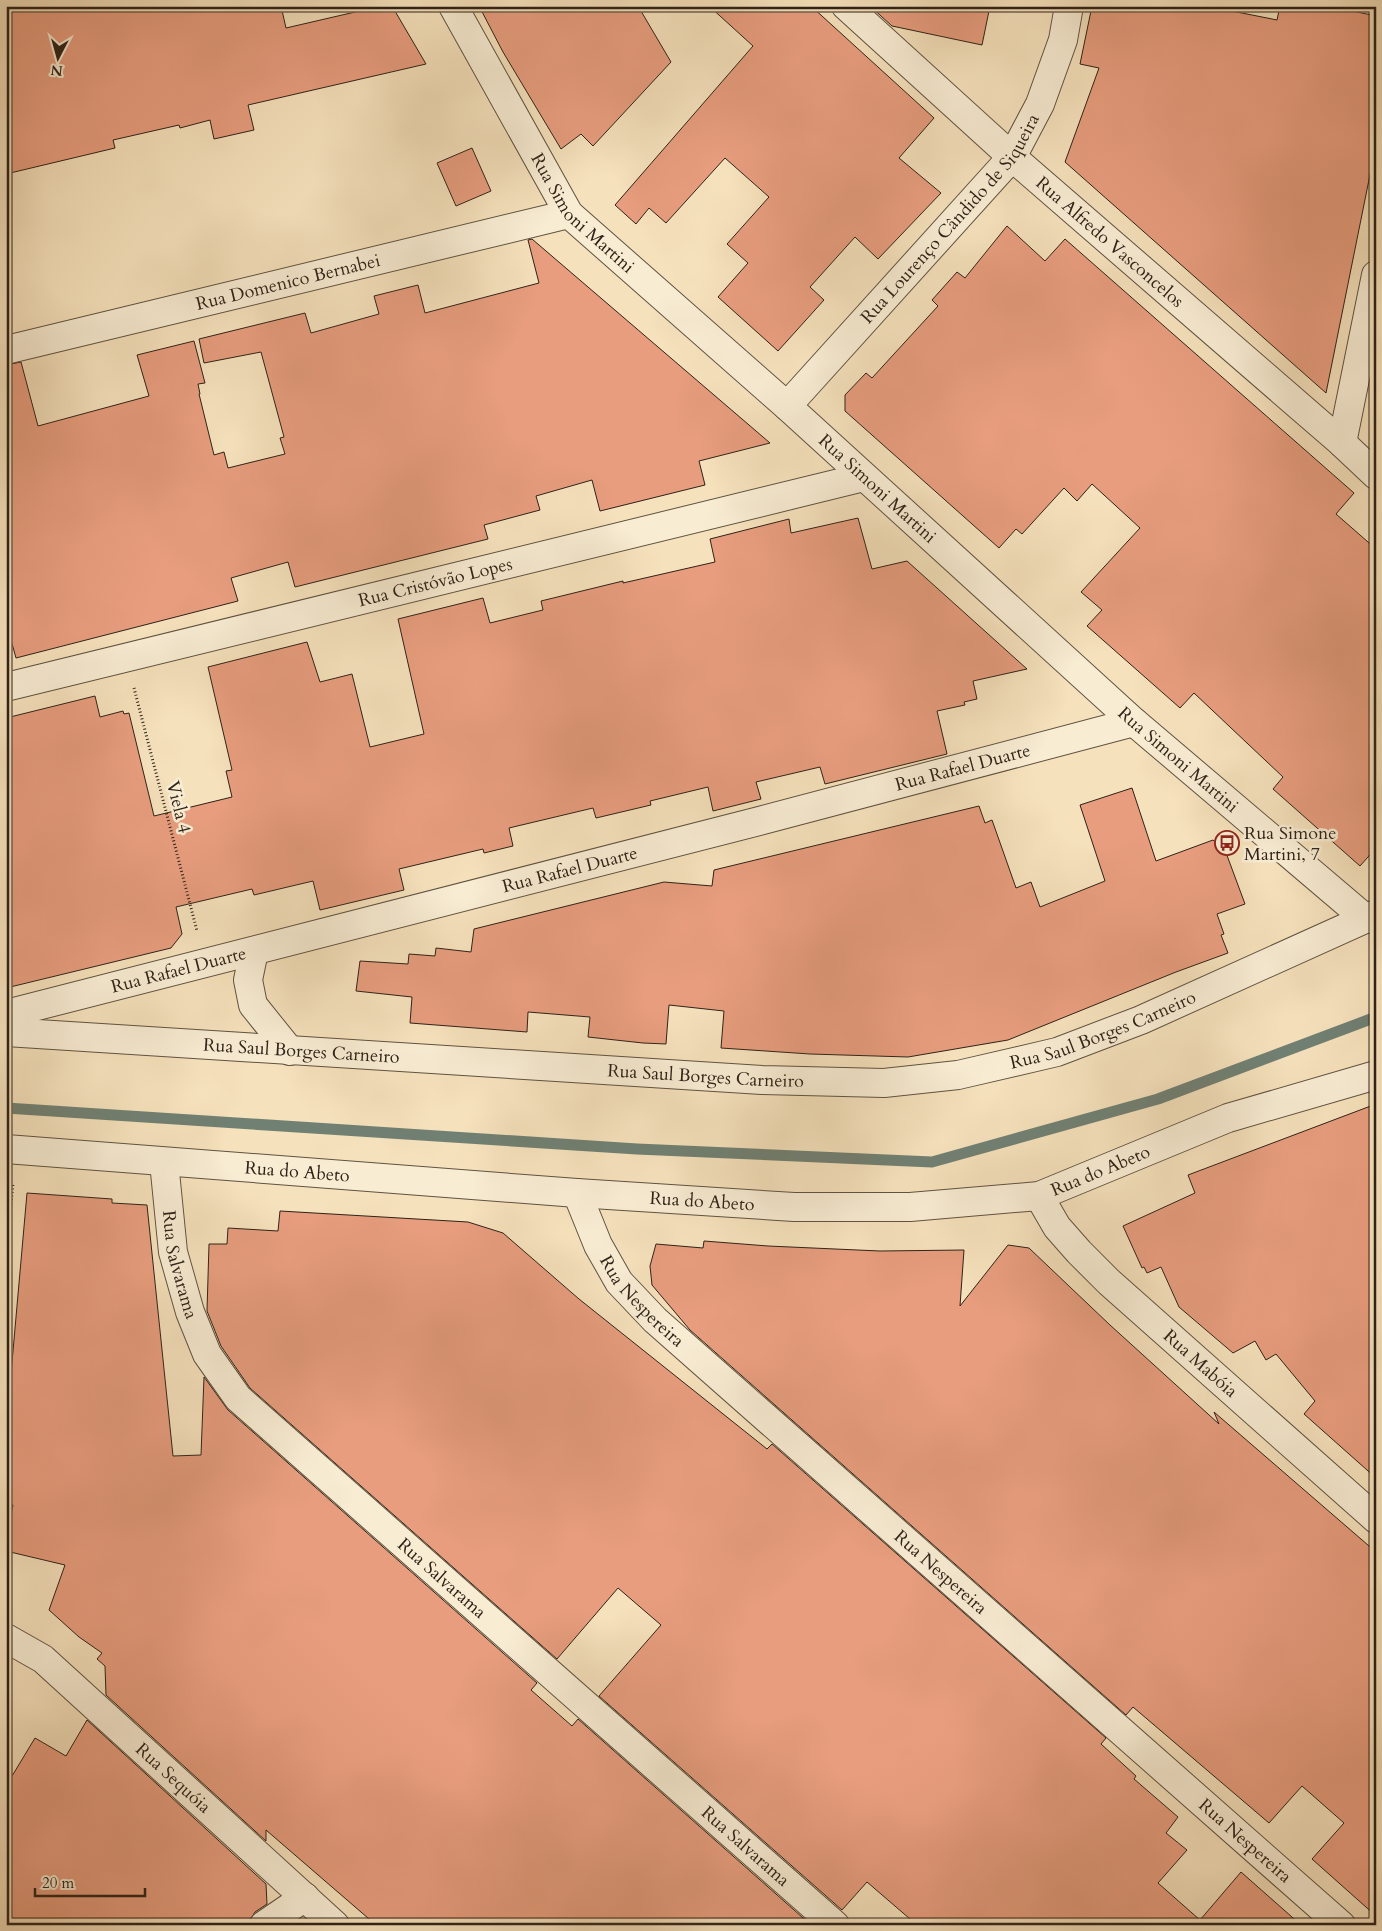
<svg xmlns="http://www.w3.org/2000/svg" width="1382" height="1931" viewBox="0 0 1382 1931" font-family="Cardo,serif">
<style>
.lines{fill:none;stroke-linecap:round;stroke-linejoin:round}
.stream{stroke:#708073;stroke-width:11}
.building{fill:#e79d7e;stroke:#2e2218}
.minor-casing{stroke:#605241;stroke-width:30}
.tertiary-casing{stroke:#605241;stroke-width:30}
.path{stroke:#2e2218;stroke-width:3;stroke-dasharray:1 2.5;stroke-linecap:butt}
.minor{stroke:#f8ecd3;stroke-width:28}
.tertiary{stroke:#f8ecd3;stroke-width:28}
.labels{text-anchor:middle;stroke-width:5;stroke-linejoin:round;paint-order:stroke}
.street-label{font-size:18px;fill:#2e2218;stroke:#f8ecd3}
.poi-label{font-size:18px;fill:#2e2218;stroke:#f8ecd3;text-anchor:start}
</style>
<rect width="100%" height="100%" fill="#f5e1bc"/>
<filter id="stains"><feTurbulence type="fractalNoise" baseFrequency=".004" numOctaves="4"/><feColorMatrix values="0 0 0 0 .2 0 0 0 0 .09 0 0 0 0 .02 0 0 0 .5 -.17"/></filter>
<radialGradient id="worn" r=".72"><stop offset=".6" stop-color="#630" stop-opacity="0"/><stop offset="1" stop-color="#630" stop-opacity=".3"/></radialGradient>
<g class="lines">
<!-- stream -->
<path class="stream" d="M6,1108L637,1149L932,1162L1158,1099L1376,1017"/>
</g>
<!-- building -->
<g class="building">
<path d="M6,6H281L286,28L381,6H392L426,64L248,105L254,130L214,139L210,120L180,128L179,125L113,140L115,148L6,174Z"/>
<path d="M479,6H638L671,62L593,146L581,134L561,149L503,52Z"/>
<path d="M709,6H811L934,118L899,158L941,193L878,259L855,237L810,287L824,300L778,351L718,297L748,263L727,244L769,197L725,158L666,223L649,208L636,224L615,205L753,46Z"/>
<path d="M870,6H990L982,45L892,26Z"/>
<path d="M1092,6H1223L1222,9L1277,20L1280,6H1329L1376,16V145L1326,393L1065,162L1099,68L1080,64Z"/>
<path d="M472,148L491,191L456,206L437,163Z"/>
<path d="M1007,226L1045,261L1065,239L1354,493L1336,514L1376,549V848L1360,866L1273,789L1283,777L1194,693L1180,708L1087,626L1102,610L1081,592L1140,528L1092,484L1077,501L1064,488L1022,534L1016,529L999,548L845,411V395L866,373L872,378L938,306L932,300L957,272L965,278Z"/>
<path d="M532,239L770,443L699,461L705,485L600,511L592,480L536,496L540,510L484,525L488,539L295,587L288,562L231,578L238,601L16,658L6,622V365L21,362L38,426L149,396L137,355L194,341L205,383L198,384L200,394H199L214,455L224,452L228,468L285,454L280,438L284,437L261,352L204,363L199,339L305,313L311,333L379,314L374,296L418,285L425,313L539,283L528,240Z"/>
<path d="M858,518L872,569L907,561L1027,669L973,681L977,699L964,702L965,705L937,711L947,754L825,784L820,767L756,782L761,799L713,811L708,787L650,801L651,805L596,818L593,808L509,828L513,846L484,853L483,849L399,869L404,890L320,910L313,881L254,895L252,889L176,907L182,934L171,948L6,988V718L95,696L100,717L123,711L124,714L129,713L154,816L232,797L226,771L232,770L208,667L307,642L320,682L352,674L370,747L424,734L398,619L483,598L490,623L543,610L541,601L623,581V583L715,562L710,539L789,519L791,533Z"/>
<path d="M1132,788L1156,861L1213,840L1225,850L1245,904L1217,914L1224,934L1221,935L1228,953L1176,972L1008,1040L908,1057L810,1054L721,1048L724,1011L669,1005L666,1044L643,1043L588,1037L590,1017L528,1012L527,1032L410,1023L412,997L356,991L360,961L408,964L409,954L435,956L436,948L471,952L474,929L664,882L712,886L714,870L979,806L985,823L992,820L1016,888L1031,882L1040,907L1105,881L1080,805Z"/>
<path d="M1376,1104V1478L1304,1414L1315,1401L1276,1354L1266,1360L1255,1341L1233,1353L1179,1307L1161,1267L1147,1273L1144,1267L1142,1268L1123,1226L1195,1193L1188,1175Z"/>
<path d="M27,1193L112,1199V1203L147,1205L173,1456L201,1455L204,1377L228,1410L537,1683L531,1690L572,1726L578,1719L811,1925H376L266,1830V1841L106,1695L105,1666L97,1659L102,1653L79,1637L49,1610L65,1565L6,1551V1536L13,1505L6,1504V1430Z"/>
<path d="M280,1211L468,1222L503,1233L579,1299L767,1449L772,1444L1106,1738L1101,1744L1136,1776L1134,1779L1178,1817L1166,1833L1187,1850L1158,1883L1200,1920L1241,1872L1301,1925H917L867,1882L842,1910L599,1696L661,1625L618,1588L557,1659L250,1388L221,1346L207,1311L209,1244H227L228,1228L278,1231Z"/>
<path d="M704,1241L768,1246L880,1251L964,1250L960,1306L1008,1245L1029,1248L1110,1325L1219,1424L1214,1412L1376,1552V1916L1312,1859L1344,1823L1302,1786L1269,1823L1133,1707L1126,1715L690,1330L652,1285L650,1266L656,1244L703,1248Z"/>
<path d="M87,1720L266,1884L267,1904L255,1912L249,1922L243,1925H6V1786L35,1738L66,1756Z"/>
</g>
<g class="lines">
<defs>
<g id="minor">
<path id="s1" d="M453,6L569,214L787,406L1134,722L1366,919"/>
<path id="s2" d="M846,6L1012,157L1342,443L1376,475"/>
<path id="s3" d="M6,350L569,214"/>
<path id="s4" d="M787,406L1012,157L1040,104L1063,40L1069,6"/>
<path d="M1342,443L1376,275"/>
<path id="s5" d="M6,687L864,477"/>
<path d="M254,951L248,980L253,1005L290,1051"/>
<path id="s6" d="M6,1014L763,820L1134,722"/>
<path id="s7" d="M6,1149L577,1193L794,1207H910L1039,1196L1228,1118L1376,1075"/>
<path id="s8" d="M164,1162L173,1252L190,1312L207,1354L238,1398L835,1925"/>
<path id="s9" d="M577,1193L598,1245L619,1282L655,1320L1341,1925"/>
<path id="s10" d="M1039,1196L1057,1227L1079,1252L1109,1282L1376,1519"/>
<path id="s11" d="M6,1638L43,1659L335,1925"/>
<path d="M264,1925L305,1897"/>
</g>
<g id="tertiary">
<path id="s12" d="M6,1032L762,1080L884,1083L958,1075L1057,1052L1141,1020L1376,914"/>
</g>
</defs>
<!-- minor casing -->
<use href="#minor" class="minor-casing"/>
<!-- tertiary casing -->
<use href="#tertiary" class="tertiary-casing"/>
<!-- path -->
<g class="path">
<path d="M134,688L197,931"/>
<path d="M6,1252L13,1183"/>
</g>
<!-- minor -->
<use href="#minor" class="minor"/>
<!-- tertiary -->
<use href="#tertiary" class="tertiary"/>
</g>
<!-- icons -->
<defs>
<symbol id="bus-ring" viewBox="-11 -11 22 22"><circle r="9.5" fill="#f8ecd3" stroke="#8f2418" stroke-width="1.5"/><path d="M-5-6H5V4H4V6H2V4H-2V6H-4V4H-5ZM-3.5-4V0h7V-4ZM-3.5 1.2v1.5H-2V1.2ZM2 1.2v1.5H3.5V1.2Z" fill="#8f2418"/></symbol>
</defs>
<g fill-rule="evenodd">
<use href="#bus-ring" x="1213" y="829" width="28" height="28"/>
</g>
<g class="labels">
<!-- street labels -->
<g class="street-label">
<text dy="6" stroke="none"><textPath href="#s1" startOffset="246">Rua Simoni Martini</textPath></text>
<text dy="6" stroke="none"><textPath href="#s4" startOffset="249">Rua Lourenço Cândido de Siqueira</textPath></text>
<text dy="6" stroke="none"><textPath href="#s2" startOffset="354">Rua Alfredo Vasconcelos</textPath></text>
<text dy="6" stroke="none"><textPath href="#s3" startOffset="290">Rua Domenico Bernabei</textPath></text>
<text dy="6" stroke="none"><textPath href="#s1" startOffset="651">Rua Simoni Martini</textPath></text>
<text dy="6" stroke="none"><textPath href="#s5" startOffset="442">Rua Cristóvão Lopes</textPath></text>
<text dy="6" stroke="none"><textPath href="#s1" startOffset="1056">Rua Simoni Martini</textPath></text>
<text dy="6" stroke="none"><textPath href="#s6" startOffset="988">Rua Rafael Duarte</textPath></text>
<text transform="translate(179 807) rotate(76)" y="6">Viela 4</text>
<text dy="6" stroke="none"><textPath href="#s6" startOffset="582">Rua Rafael Duarte</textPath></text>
<text dy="6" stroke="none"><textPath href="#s6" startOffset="178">Rua Rafael Duarte</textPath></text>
<text dy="6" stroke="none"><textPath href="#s12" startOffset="1106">Rua Saul Borges Carneiro</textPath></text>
<text dy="6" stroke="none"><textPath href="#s12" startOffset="296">Rua Saul Borges Carneiro</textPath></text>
<text dy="6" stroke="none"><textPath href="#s12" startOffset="701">Rua Saul Borges Carneiro</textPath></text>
<text dy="6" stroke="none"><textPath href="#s7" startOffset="1102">Rua do Abeto</textPath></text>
<text dy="6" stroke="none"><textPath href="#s7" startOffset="292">Rua do Abeto</textPath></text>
<text dy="6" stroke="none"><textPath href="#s7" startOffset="698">Rua do Abeto</textPath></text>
<text dy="6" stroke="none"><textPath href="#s8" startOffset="104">Rua Salvarama</textPath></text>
<text dy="6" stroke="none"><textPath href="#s9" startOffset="128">Rua Nespereira</textPath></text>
<text dy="6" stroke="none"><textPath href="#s10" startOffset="234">Rua Mabóia</textPath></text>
<text dy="6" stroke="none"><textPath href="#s9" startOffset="532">Rua Nespereira</textPath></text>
<text dy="6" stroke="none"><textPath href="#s8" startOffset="524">Rua Salvarama</textPath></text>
<text dy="6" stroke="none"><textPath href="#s11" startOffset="219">Rua Sequóia</textPath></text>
<text dy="6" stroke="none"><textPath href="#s9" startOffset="938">Rua Nespereira</textPath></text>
<text dy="6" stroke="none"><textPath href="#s8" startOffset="929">Rua Salvarama</textPath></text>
</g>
<!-- poi labels -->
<g class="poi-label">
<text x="1244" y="839">Rua Simone<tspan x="1244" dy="21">Martini, 7</tspan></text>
</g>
</g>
<!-- margin -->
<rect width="1382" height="1931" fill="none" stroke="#f5e1bc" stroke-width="25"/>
<rect x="8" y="8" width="1367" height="1916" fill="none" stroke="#2e2218" stroke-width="2.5"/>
<rect x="12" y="12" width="1357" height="1906" fill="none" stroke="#2e2218"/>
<!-- north arrow -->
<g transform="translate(58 58) rotate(186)" stroke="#f8ecd3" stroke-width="4" paint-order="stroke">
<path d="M0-4L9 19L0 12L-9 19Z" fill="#2e2218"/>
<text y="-8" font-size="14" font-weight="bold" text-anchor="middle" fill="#2e2218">N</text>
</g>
<!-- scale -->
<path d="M35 1888v8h110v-8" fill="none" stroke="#2e2218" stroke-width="2.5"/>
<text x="42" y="1888" font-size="15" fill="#2e2218" stroke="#f8ecd3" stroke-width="4" paint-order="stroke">20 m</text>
<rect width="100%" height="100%" filter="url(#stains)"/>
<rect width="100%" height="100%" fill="url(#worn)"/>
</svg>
